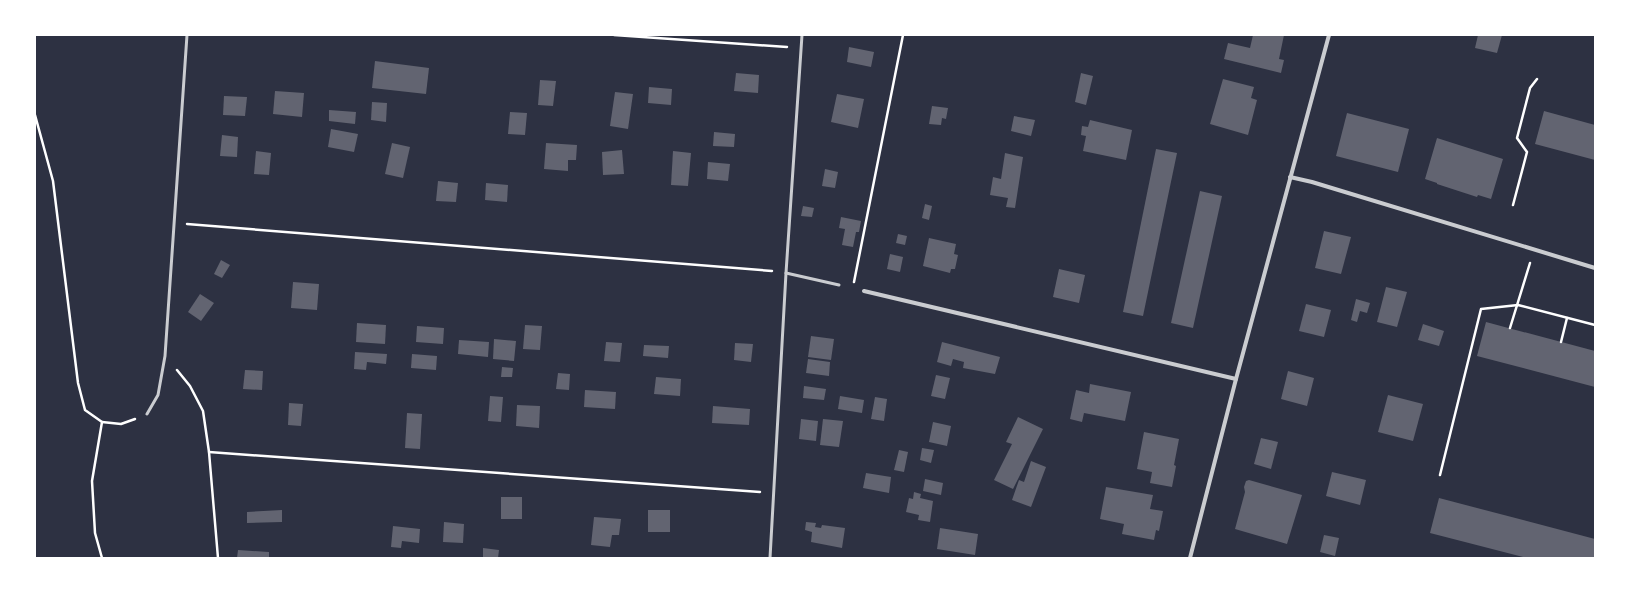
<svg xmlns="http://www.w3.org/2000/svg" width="1630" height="593" viewBox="0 0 1630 593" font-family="Georgia,serif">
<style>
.building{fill:#626471}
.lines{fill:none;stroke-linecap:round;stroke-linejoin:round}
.path{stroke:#fff;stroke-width:2.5}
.service{stroke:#caccd0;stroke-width:3}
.minor{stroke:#caccd0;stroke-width:4}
</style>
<rect width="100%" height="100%" fill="#2d3142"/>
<!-- building -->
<g class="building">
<path d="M1253,35H1284L1279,59L1284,60L1281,73L1224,59L1228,43L1250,48Z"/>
<path d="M1478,35H1502L1497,53L1475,48Z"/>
<path d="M849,47L874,52L871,67L847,62Z"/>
<path d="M375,61L429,68L426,94L372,88Z"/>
<path d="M736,73L759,75L758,93L734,91Z"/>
<path d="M1081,73L1093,76L1086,105L1075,102Z"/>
<path d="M1223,79L1254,87L1251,98L1257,100L1248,135L1210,124Z"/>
<path d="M540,80L556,81L553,106L538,105Z"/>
<path d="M649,87L672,89L671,105L648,103Z"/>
<path d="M275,91L304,93L302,117L273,114Z"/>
<path d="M615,92L633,94L628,129L610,126Z"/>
<path d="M837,94L864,99L858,128L831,122Z"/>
<path d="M224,96L247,97L245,116L223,115Z"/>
<path d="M372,102L387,103L386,122L371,120Z"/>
<path d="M932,106L948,108L946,119L942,118L941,125L929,124Z"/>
<path d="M329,110L356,112L355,124L329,121Z"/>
<path d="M1544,111L1595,125V160L1535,144Z"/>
<path d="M510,112L527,113L525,135L508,134Z"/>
<path d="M1347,113L1409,129L1398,172L1336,156Z"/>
<path d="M1014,116L1035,120L1031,136L1011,131Z"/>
<path d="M1090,120L1132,130L1126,160L1083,151L1086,136L1081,135L1082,126L1088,127Z"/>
<path d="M331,129L358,134L354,152L328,147Z"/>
<path d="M714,132L735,134L734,147L713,146Z"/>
<path d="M222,135L238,137L237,157L220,156Z"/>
<path d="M1437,138L1503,159L1491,199L1478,195L1477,197L1437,184V183L1425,179Z"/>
<path d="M392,143L410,147L403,178L385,174Z"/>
<path d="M546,143L577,145L576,160H568V171L544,169Z"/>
<path d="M1156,149L1177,153L1143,316L1123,312Z"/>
<path d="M622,150L624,174L603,175L602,152Z"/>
<path d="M256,151L271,153L269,175L254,174Z"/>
<path d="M673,151L691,153L688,186L671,185Z"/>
<path d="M1005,153L1023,157L1015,208L1006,207L1008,198L990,195L993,177L1001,179Z"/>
<path d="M708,162L730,164L728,181L707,179Z"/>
<path d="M825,169L838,172L835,188L822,186Z"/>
<path d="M438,181L458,183L456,202L436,201Z"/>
<path d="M486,183L508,185L507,202L485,200Z"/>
<path d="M1200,191L1222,196L1193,328L1171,323Z"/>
<path d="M925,204L932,206L929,220L922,218Z"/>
<path d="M803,206L814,208L812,217L801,216Z"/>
<path d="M841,217L861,221L859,232H856L853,247L842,245L845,229L839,228Z"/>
<path d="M1324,231L1351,237L1341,274L1315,268Z"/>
<path d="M898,234L907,236L905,245L896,243Z"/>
<path d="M929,238L956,244L954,254L958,255L955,269H951L950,273L923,266Z"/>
<path d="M890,254L903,257L900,272L887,269Z"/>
<path d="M221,260L230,265L222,278L214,274Z"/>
<path d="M1059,269L1085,275L1079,303L1053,297Z"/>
<path d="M293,282L319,284L317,310L291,308Z"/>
<path d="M1386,287L1407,292L1397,327L1377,322Z"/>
<path d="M200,294L214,303L201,321L188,312Z"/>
<path d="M1356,299L1370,303L1367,313L1360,311L1357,322L1351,320Z"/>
<path d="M1306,304L1331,310L1324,337L1299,331Z"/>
<path d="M1486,322L1595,351V387L1477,356Z"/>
<path d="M357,323L386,325L385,344L356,342Z"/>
<path d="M1423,324L1444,331L1439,346L1418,340Z"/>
<path d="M525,325L542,326L540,350L523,349Z"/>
<path d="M417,326L444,328L443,344L416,342Z"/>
<path d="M811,336L834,339L831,360L808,357Z"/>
<path d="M494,339L516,341L514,361L493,359Z"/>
<path d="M459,340L489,342L488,357L458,354Z"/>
<path d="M606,342L622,343L620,362L604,361Z"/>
<path d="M942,342L1000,357L995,374L963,368L964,362L953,359L951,366L937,362Z"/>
<path d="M735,343L753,344L751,362L734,360Z"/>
<path d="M644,345L669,346L668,358L643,356Z"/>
<path d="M355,352L387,354L386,364L367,362L366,370L354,369Z"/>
<path d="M412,354L437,356L436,370L411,368Z"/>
<path d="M808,359L830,362L829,376L806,373Z"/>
<path d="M502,367L513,368L512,377H501Z"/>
<path d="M245,370L263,371L262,390L243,389Z"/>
<path d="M1288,371L1314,378L1307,406L1281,399Z"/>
<path d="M558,373L570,374L569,390L556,389Z"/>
<path d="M936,375L950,378L945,399L931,396Z"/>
<path d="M656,377L681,379L680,396L654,394Z"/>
<path d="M1090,384L1131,392L1125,421L1084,413L1082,422L1070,419L1076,390L1089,393Z"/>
<path d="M804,386L826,389L824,400L803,398Z"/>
<path d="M585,390L616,392L615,409L584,407Z"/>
<path d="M1388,395L1423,404L1413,441L1378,432Z"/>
<path d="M490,396L503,397L501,422L488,421Z"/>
<path d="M840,396L864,400L862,413L838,409Z"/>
<path d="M875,397L887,399L884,421L871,419Z"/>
<path d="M289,403L303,404L301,426L288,425Z"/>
<path d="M517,405L540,406L539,428L516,426Z"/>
<path d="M713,406L750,409L749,425L712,423Z"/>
<path d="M407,413L422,414L420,449L405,448Z"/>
<path d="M1018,417L1043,429L1013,489L994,480L1012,444L1006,442Z"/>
<path d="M801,419L818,421L816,441L799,439Z"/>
<path d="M823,419L843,421L839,447L820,445Z"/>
<path d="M933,422L951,426L947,446L929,442Z"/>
<path d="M1144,432L1179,439L1174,465L1176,466L1172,487L1150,483L1152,472L1137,469Z"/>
<path d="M1261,438L1278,442L1271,469L1254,464Z"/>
<path d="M922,448L934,450L931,463L920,460Z"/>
<path d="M899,450L908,452L904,472L894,470Z"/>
<path d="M1031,461L1046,467L1031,507L1012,500L1019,480L1024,482Z"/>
<path d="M1332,472L1366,480L1360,505L1326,496Z"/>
<path d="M866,473L891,477L889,493L863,488Z"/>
<path d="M925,479L943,483L941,495L923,491Z"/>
<path d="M1249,480L1302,495L1287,544L1235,529L1245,492L1244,487L1246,481Z"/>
<path d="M1106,487L1153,495L1150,509L1163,511L1159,531L1156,530L1154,540L1122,534L1124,524L1100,519Z"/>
<path d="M914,492L921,494L920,498L933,501L930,522L918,520L919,515L906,512L909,498L913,499Z"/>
<rect x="501" y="497" width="21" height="22"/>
<path d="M1439,498L1595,539V558H1527L1430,533Z"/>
<path d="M282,510V522L247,523V512Z"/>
<rect x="648" y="510" width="22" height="22"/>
<path d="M594,517L621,519L619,535H612L610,547L591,545Z"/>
<path d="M444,522L464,524L463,543L443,542Z"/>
<path d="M806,522L816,523L815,527L821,528L822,525L845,528L842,548L811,542L812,532L805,530Z"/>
<path d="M393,526L420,529L419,543L402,541L401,548L391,547Z"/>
<path d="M940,528L978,534L975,555L937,549Z"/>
<path d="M1324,535L1339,538L1335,556L1320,552Z"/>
<path d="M483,548L499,550L498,558H483Z"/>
<path d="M238,550L269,552V558H237Z"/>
</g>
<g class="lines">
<!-- path -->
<g class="path">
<path d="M614,35L787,47"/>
<path d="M35,115L53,181L78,383L85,410L102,422L92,481L95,533L102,558"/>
<path d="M1513,205L1527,152L1517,138L1530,88L1537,79"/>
<path d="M187,224L772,271"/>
<path d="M854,282L903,35"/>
<path d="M1510,328L1530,263"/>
<path d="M1561,342L1567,318"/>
<path d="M177,370L190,386L203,411L209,452L218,558"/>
<path d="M102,422L121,424L135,419"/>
<path d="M209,452L760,492"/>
<path d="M1440,475L1481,309L1518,305L1595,325"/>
</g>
<!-- service -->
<g class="service">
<path d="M786,273L839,285"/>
<path d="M147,414L158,395L165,356L187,35"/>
<path d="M770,558L786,273L802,35"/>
</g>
<!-- minor -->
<g class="minor">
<path d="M1290,177L1312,182L1595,268"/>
<path d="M864,291L1236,379"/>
<path d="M1190,558L1236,379L1329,35"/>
</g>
</g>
<!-- border -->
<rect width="1630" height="593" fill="none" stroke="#ffffff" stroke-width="72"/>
</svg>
